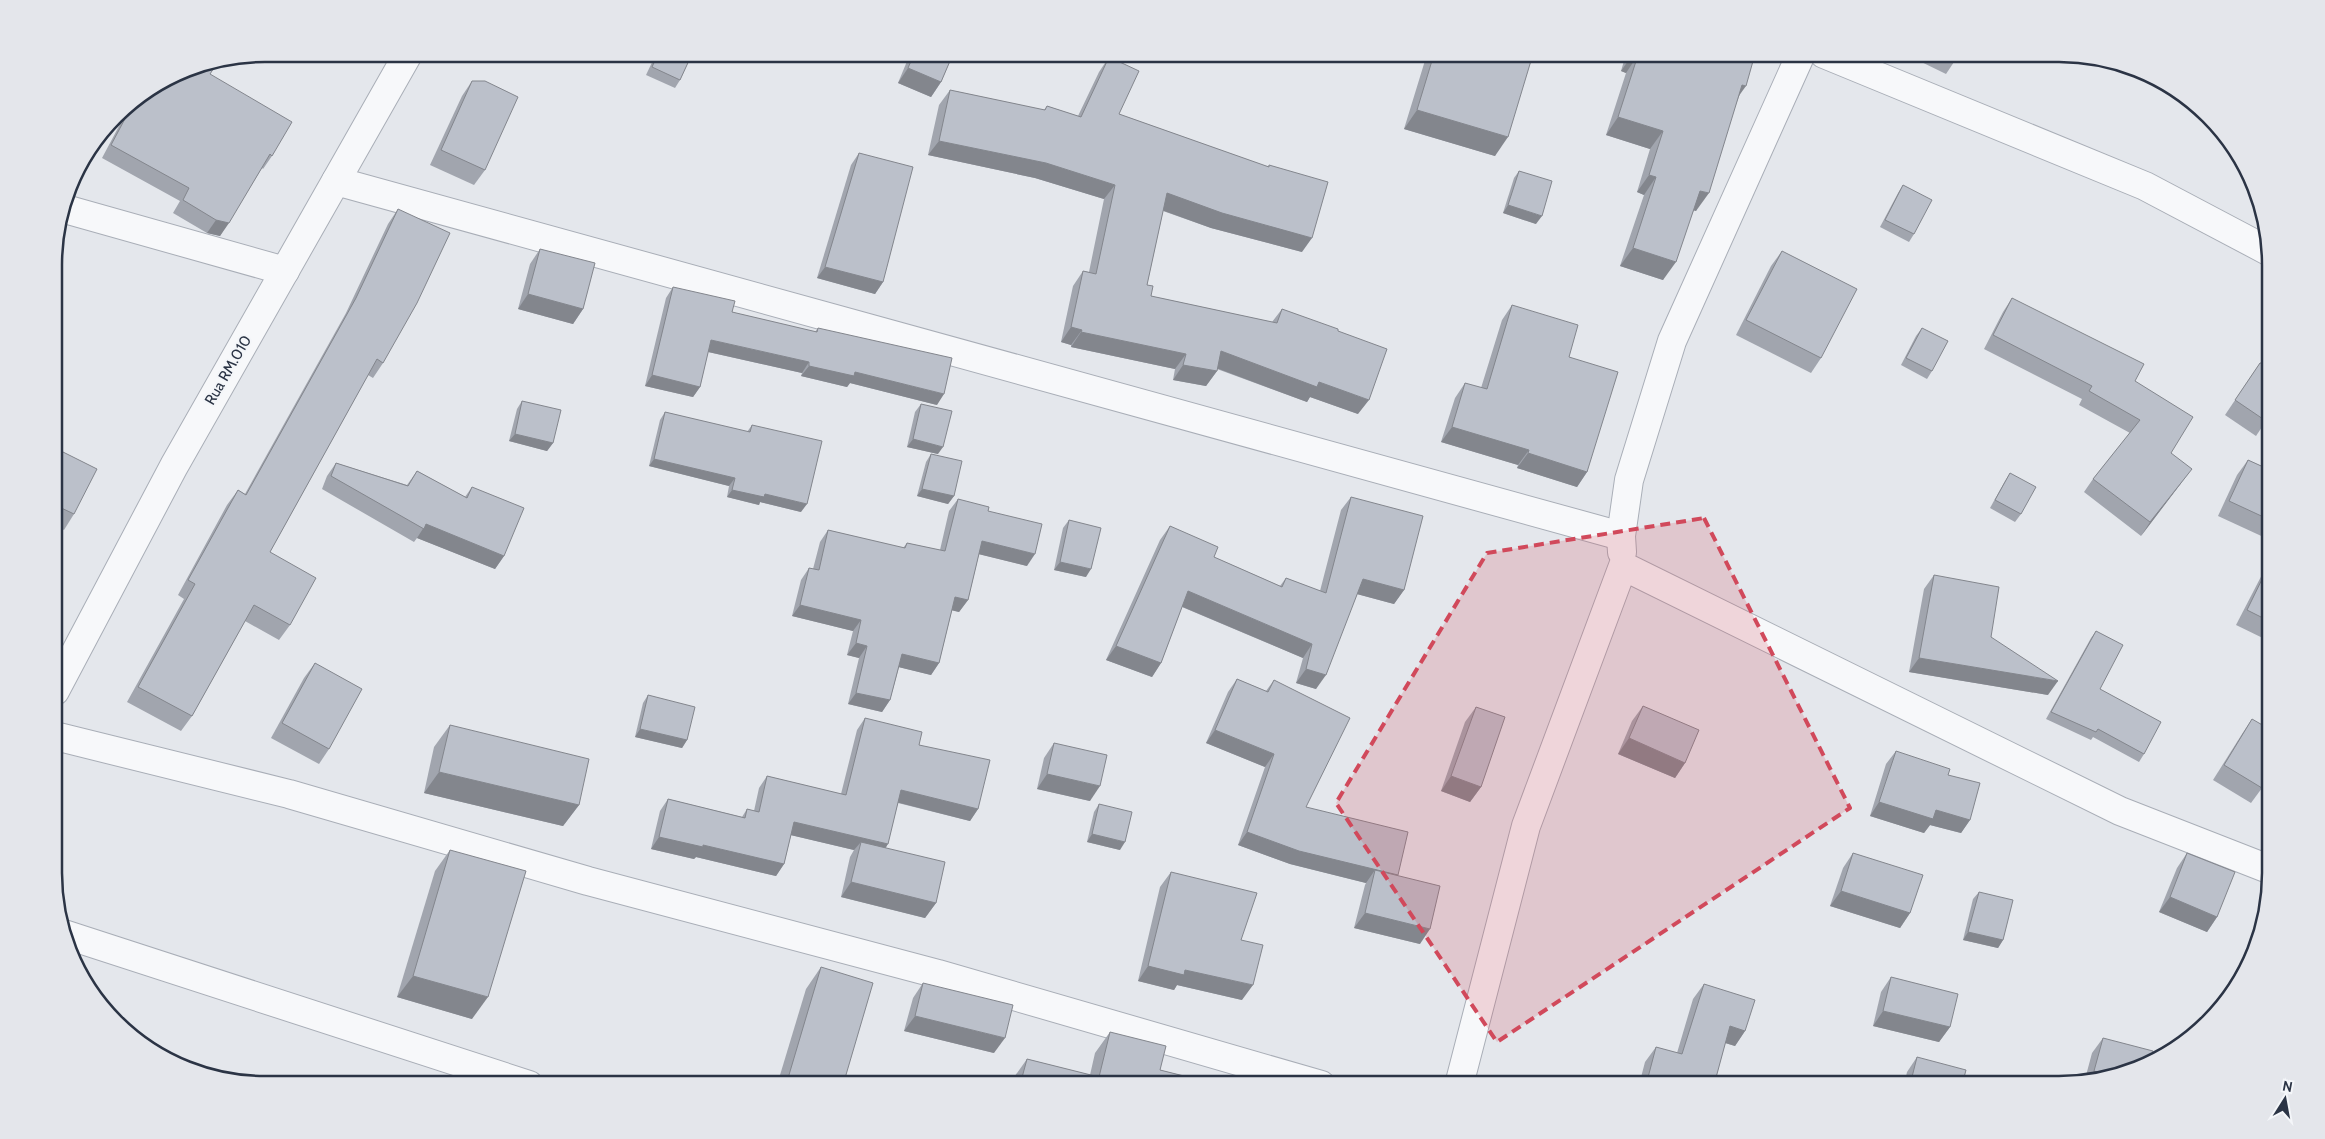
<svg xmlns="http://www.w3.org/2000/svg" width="2325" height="1139" viewBox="0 0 2325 1139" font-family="Cabin,sans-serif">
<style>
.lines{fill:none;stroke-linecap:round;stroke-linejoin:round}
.minor-casing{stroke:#a9aeb7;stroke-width:30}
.minor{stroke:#f7f8fa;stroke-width:28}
.wall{fill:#a1a5ae}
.shaded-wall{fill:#83868d}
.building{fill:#bbc0ca;stroke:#83868d}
.marked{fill:#d1495b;fill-opacity:0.2;stroke:#d1495b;stroke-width:4;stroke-dasharray:10 6;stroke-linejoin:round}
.labels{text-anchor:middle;stroke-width:4;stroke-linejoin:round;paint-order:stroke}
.street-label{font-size:15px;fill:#2b3445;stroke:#f4f6f9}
.rim{fill:none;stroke:#2b3445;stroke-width:2.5}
</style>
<rect width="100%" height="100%" fill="#e4e7ec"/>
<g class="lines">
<defs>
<g id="minor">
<path d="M1824,54L2145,186L2270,252"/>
<path d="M336,181L1621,536"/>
<path d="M65,209L285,271"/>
<path d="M1622,552L1621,536L1629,480L1672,341L1801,54"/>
<path d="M55,691L174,466L408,54"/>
<path d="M55,736L289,794L588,881L938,974L1321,1085"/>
<path d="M64,934L529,1085"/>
<path d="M1459,1085L1526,826L1623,566L2120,811L2271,870"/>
</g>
</defs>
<!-- minor casing -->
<use href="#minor" class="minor-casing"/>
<!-- minor -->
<use href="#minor" class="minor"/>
</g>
<!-- wall -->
<g class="wall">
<path d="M656,54H692L680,80L675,88L646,75Z"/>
<path d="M910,54H953L941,82L931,97L898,83Z"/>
<path d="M1427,54H1542L1540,57L1533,55L1495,156L1404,129Z"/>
<path d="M1626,54H1755L1696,211L1694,210L1663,280L1620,266L1644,195L1637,192L1650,149L1606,135L1626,73L1621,71Z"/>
<path d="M1905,54H1959L1956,59L1946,74Z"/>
<path d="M1109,57L1119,114L1268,167L1269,165L1302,252L1211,228L1163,211L1147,285L1151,296L1272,322L1282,309L1338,331L1358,414L1310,397L1307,402L1217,369V371L1206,386L1173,380L1175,369L1071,347V345L1061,342L1073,286L1083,271L1089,272L1104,199L1035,178L928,155L939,105L950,90L1044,110L1047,106L1078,116L1099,72Z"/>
<path d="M185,70L210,74L272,156L263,169L262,168L220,236L207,233L173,213L180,201L102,158L126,113L122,111L126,106Z"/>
<path d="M472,81L485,170L474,185L430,165L462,96Z"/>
<path d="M859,153L883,282L875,294L817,278L851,165Z"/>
<path d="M1519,171L1536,224L1503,213L1514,178Z"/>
<path d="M1903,185L1914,234L1909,242L1880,227L1898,193Z"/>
<path d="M398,209L383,363L373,378L368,375L270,552L290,625L279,640L245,621L192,716L181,731L127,702L184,599L178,595L227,505L238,490L245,494L346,313L388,224Z"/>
<path d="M540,249L583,309L573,324L518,309L530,264Z"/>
<path d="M1782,251L1821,358L1811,373L1736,335L1771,266Z"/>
<path d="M673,287L732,312L815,332L818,328L937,405L850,383L847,387L801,376L802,373L708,352L700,387L693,397L645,386L666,298Z"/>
<path d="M2012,298L2135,381L2171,453L2182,482L2141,536L2084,492L2093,479L2130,433L2079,405L2082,399L1984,349L2003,312Z"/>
<path d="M1512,305L1569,357L1587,472L1577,487L1517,468L1518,465L1441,442L1455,398L1465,383L1481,388L1502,320Z"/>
<path d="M1922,328L1932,371L1927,379L1901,365L1916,336Z"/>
<path d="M2260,363L2270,415L2256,436L2225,415Z"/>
<path d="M522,401L553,443L547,451L509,441L517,409Z"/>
<path d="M921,404L938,454L907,447L915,412Z"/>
<path d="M665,412L747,432L752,425L801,512L760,502L759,505L727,497L729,486L649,466L660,420Z"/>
<path d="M55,448L74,514L64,530L55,525Z"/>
<path d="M931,454L954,496L948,504L917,496L926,462Z"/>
<path d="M2248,460L2270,470V540L2218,516L2237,475Z"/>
<path d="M336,463L407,485L417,471L465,497L472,487L504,556L495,569L417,538L414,542L322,489L327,476Z"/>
<path d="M2010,473L2021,514L2015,522L1990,508L2005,481Z"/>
<path d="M1351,497L1404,590L1394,604L1357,594L1316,689L1296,683L1303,658L1182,607L1161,663L1152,677L1106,660L1160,540L1170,526L1214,557L1280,586L1286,578L1320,591L1341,510Z"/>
<path d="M958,499L988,511L1027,566L979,554L968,600L959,612L952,610L939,663L931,675L899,667L890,700L882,712L848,704L859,658L847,655L853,631L792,616L801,580L809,568L813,569L820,542L828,530L903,548L907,543L940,550L949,511Z"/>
<path d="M1069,520L1086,577L1054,570L1063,528Z"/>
<path d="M2270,560L2271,642L2236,625L2267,565Z"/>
<path d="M1934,575L1991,637L2048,695L1909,672L1924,589Z"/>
<path d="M2096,631L2100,689L2144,754L2139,762L2093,737L2091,740L2046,719L2091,638Z"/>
<path d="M315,663L329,749L319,764L271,738L304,678Z"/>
<path d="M1237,679L1266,691L1274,680L1306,807L1398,875L1420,944L1354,928L1365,885L1366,883L1290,864L1238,845L1265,767L1206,743L1228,692Z"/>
<path d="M648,695L687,740L682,748L635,737L643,703Z"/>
<path d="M1643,706L1685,763L1675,778L1618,754L1632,721Z"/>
<path d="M1476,707L1481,787L1470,802L1441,791L1465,722Z"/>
<path d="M865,718L919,745L978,809L970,821L898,803L886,848L936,903L925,918L841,897L850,857L854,850L791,835L784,864L776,876L696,857L694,859L651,849L660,811L668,799L742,817L747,809L754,811L759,788L767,776L841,794L857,730Z"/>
<path d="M2252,719L2262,788L2251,803L2213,780L2242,734Z"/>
<path d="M450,725L579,805L563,826L424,793L434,747Z"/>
<path d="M1054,743L1090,801L1037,789L1044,758Z"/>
<path d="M1896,751L1948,775L1970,820L1961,833L1930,825L1924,833L1870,816L1886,764Z"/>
<path d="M1099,804L1120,850L1087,842L1094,812Z"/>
<path d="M450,850L472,1019L397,997L435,871Z"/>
<path d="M1853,853L1910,913L1900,928L1830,906L1843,868Z"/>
<path d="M2187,853L2217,917L2207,932L2159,912L2177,868Z"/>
<path d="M1171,872L1242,1000L1177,985L1174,990L1138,981L1160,887Z"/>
<path d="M1979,892L2003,940L1998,948L1963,940L1973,899Z"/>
<path d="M821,967L843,1085H777L806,989Z"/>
<path d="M1891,977L1950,1027L1939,1042L1873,1026L1881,992Z"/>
<path d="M923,983L994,1053L904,1031L913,998Z"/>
<path d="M1704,984L1745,1031L1735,1046L1725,1043L1714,1085H1639L1645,1062L1656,1047L1677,1053L1693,999Z"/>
<path d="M1110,1032L1160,1070L1220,1085H1011L1012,1080L1027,1059L1090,1075L1095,1053Z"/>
<path d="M2103,1038L2127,1074L2084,1083L2092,1053Z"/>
<path d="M1917,1057L1962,1085H1904L1907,1072Z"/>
</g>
<!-- shaded-wall -->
<g class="shaded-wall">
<path d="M1528,54H1542L1540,57Z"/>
<path d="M1633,54L1638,55L1626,73L1621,71Z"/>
<path d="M908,68L941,82L931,97L898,83Z"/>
<path d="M1742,85L1746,86L1733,104Z"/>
<path d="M1417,110L1508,137L1495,156L1404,129Z"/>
<path d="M1618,117L1663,131L1650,149L1606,135Z"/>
<path d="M939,141L1046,163L1115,185L1104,199L1035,178L928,155Z"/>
<path d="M1649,175L1656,177L1644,195L1637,192Z"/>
<path d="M1700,191L1709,193L1696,211L1688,209Z"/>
<path d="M1167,193L1312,238L1302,252L1211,228L1156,208Z"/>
<path d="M1508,205L1542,216L1536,224L1503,213Z"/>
<path d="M216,220L229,223L220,236L207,233Z"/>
<path d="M1633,248L1676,262L1663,280L1620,266Z"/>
<path d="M825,267L883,282L875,294L817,278Z"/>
<path d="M528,294L583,309L573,324L518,309Z"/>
<path d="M1071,327L1082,330L1071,345L1061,342Z"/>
<path d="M1081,332L1186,354L1175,369L1071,347Z"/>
<path d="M711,340L809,362L802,373L704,351Z"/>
<path d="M1221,351L1319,382L1369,400L1358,414L1310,397L1307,402L1211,366Z"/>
<path d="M1183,365L1217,371L1206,386L1173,380Z"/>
<path d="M809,366L855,372L944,394L937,405L850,383L847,387L801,376Z"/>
<path d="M652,375L700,387L693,397L645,386Z"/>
<path d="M1452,427L1529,450L1518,465L1441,442Z"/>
<path d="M515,434L553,443L547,451L509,441Z"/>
<path d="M913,439L943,447L938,454L907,447Z"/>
<path d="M1528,453L1587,472L1577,487L1517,468Z"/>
<path d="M654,459L735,478L729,486L649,466Z"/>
<path d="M2192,469L2182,482L2141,536L2150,522Z"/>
<path d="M922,489L954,496L948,504L917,496Z"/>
<path d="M732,490L765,494L807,504L801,512L760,502L759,505L727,497Z"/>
<path d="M426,524L504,556L495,569L417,538Z"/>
<path d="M982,541L1035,554L1027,566L974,553Z"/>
<path d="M1060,562L1091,569L1086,577L1054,570Z"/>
<path d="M1363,579L1404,590L1394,604L1353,593Z"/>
<path d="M1188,591L1312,644L1303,658L1178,605Z"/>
<path d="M955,597L968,600L959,612L946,609Z"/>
<path d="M800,605L861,620L853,631L792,616Z"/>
<path d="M856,643L867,646L859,658L847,655Z"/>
<path d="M1116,646L1161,663L1152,677L1106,660Z"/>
<path d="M902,654L939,663L931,675L894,666Z"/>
<path d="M1919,658L2058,681L2048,695L1909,672Z"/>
<path d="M1306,669L1326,675L1316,689L1296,683Z"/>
<path d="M856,693L890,700L882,712L848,704Z"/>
<path d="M640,729L687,740L682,748L635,737Z"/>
<path d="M1215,730L1274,754L1265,767L1206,743Z"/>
<path d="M1629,738L1685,763L1675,778L1618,754Z"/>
<path d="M439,772L579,805L563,826L424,793Z"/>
<path d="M1047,774L1100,786L1090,801L1037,789Z"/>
<path d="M1451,776L1481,787L1470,802L1441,791Z"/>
<path d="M901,790L978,809L970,821L892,801Z"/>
<path d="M1879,802L1936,810L1970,820L1961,833L1930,825L1924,833L1870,816Z"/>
<path d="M794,822L888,844L880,856L861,842L854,850L786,834Z"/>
<path d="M1247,832L1398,875L1375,870L1366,883L1290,864L1238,845Z"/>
<path d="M1092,834L1125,842L1120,850L1087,842Z"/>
<path d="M659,837L703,845L784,864L776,876L696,857L694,859L651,849Z"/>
<path d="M851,882L936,903L925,918L841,897Z"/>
<path d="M1841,891L1910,913L1900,928L1830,906Z"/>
<path d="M2170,897L2217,917L2207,932L2159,912Z"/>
<path d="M1365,913L1430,929L1420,944L1354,928Z"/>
<path d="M1968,932L2003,940L1998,948L1963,940Z"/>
<path d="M1148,966L1185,970L1253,985L1242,1000L1177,985L1174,990L1138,981Z"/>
<path d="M413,976L488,997L472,1019L397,997Z"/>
<path d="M1883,1011L1950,1027L1939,1042L1873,1026Z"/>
<path d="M915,1016L1005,1038L994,1053L904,1031Z"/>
<path d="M1730,1026L1745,1031L1735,1046L1719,1041Z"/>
<path d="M2094,1071L2114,1077L2086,1082Z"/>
</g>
<!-- building -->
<g class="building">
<path d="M658,54H692L680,80L652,67Z"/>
<path d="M914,54H953L941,82L908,68Z"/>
<path d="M1434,54H1533L1508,137L1417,110Z"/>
<path d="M1635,54H1755L1746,86L1742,85L1709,193L1700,191L1676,262L1633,248L1656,177L1649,175L1663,131L1618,117L1638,55Z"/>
<path d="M1945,54H1959L1956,59Z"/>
<path d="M1109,57L1139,71L1119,114L1269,167V165L1328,182L1312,238L1222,213L1167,193L1147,285L1153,286L1151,296L1277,323L1282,309L1338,329V331L1387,349L1369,400L1319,382L1317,387L1221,351L1217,371L1183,365L1186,354L1081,332L1082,330L1071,327L1083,271L1096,274L1115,185L1046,163L939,141L950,90L1045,110L1047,106L1081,117Z"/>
<path d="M217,63L210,74L292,122L272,156L270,154L229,223L216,220L183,200L189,188L111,145L135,100L185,70Z"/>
<path d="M472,81H485L518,97L485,170L441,150Z"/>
<path d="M859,153L913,167L883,282L825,267Z"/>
<path d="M1519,171L1552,181L1542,216L1508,205Z"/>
<path d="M1903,185L1932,200L1914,234L1885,220Z"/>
<path d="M398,209L450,233L417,303L383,363L377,359L270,552L316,578L290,625L254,605L192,716L138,687L195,584L188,580L238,490L246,495L356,298Z"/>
<path d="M540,249L595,263L583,309L528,294Z"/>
<path d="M1782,251L1857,289L1821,358L1746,320Z"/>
<path d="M673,287L735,301L732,312L817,332L818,328L952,358L944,394L855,372L854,376L809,366V362L711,340L700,387L652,375Z"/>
<path d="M2012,298L2144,364L2135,381L2193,417L2171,453L2192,469L2150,522L2093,479L2140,420L2089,391L2092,386L1993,335Z"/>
<path d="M1512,305L1578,325L1569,357L1618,372L1587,472L1528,453L1529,450L1452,427L1465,383L1487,389Z"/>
<path d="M1922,328L1948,341L1932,371L1906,358Z"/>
<path d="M2260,363H2270V415L2266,421L2235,400Z"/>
<path d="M522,401L561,410L553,443L515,434Z"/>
<path d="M921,404L952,411L943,447L913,439Z"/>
<path d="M665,412L750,432L752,425L822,441L807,504L765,494L764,497L732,490L735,478L654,459Z"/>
<path d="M55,448L97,469L74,514L55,505Z"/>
<path d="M931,454L962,461L954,496L922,489Z"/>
<path d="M2248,460L2270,470V520L2229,501Z"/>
<path d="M336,463L408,486L417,471L467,498L472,487L524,508L504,556L426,524L424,529L331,476Z"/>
<path d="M2010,473L2036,487L2021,514L1995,500Z"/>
<path d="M1351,497L1423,516L1404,590L1363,579L1326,675L1306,669L1312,644L1188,591L1161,663L1116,646L1170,526L1218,547L1214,557L1282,587L1286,578L1326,593Z"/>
<path d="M958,499L989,507L988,511L1042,524L1035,554L982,541L968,600L955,597L939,663L902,654L890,700L856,693L867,646L856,643L861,620L800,605L809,568L819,570L828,530L905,548L907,543L945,551Z"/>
<path d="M1069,520L1101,528L1091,569L1060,562Z"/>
<path d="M2270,563L2271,622L2247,610Z"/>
<path d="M1934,575L1999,587L1991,637L2058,681L1919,658Z"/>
<path d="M2096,631L2123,645L2100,689L2161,722L2144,754L2098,729L2096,732L2051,712Z"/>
<path d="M315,663L362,689L329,749L282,723Z"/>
<path d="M1237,679L1268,692L1274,680L1350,718L1306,807L1408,832L1398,875L1299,851L1247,832L1274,754L1215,730Z"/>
<path d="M648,695L695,707L687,740L640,729Z"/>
<path d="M1643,706L1699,730L1685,763L1629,738Z"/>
<path d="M1476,707L1505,717L1481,787L1451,776Z"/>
<path d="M865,718L922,732L919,745L990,760L978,809L901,790L888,844L794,822L784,864L703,845V847L659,837L668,799L745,818L747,809L759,812L767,776L846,795Z"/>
<path d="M2252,719L2271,730V773L2262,788L2224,765Z"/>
<path d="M450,725L589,759L579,805L439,772Z"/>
<path d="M1054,743L1107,755L1100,786L1047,774Z"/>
<path d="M1896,751L1950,769L1948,775L1980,783L1970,820L1936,810L1933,819L1879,802Z"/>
<path d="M1099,804L1132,812L1125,842L1092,834Z"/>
<path d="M861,842L945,862L936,903L851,882Z"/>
<path d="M450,850L526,871L488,997L413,976Z"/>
<path d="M1853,853L1923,875L1910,913L1841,891Z"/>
<path d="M2187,853L2235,872L2217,917L2170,897Z"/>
<path d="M1375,870L1440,886L1430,929L1365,913Z"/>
<path d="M1171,872L1257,893L1241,940L1263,945L1253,985L1185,970L1184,975L1148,966Z"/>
<path d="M1979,892L2013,900L2003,940L1968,932Z"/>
<path d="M821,967L873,983L843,1085H786Z"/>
<path d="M1891,977L1958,994L1950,1027L1883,1011Z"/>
<path d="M923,983L1013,1005L1005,1038L915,1016Z"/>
<path d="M1704,984L1755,1000L1745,1031L1730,1026L1714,1085H1646L1656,1047L1682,1054Z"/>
<path d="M1110,1032L1166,1046L1160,1070L1220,1085H1020L1027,1059L1099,1077Z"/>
<path d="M2103,1038L2153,1051L2150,1063L2127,1074L2114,1077L2094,1071Z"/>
<path d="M1917,1057L1966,1070L1962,1085H1910Z"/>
</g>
<!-- marked area -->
<path class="marked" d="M1704,518L1850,808L1497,1042L1336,803L1487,553Z"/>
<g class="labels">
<!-- street labels -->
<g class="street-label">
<text transform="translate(228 370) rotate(-60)" y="5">Rua RM.010</text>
</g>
</g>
<!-- crop -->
<path d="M0 0H2325V1139H0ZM265 62H2059A203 203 0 0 1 2262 265V873A203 203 0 0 1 2059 1076H265A203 203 0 0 1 62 873V265A203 203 0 0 1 265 62Z" fill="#e4e6eb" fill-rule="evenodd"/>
<path class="rim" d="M265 62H2059A203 203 0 0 1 2262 265V873A203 203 0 0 1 2059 1076H265A203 203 0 0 1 62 873V265A203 203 0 0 1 265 62Z"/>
<!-- north arrow -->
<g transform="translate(2285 1099) rotate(11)" stroke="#f4f6f9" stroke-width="4" paint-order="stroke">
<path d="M0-4L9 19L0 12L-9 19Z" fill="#2b3445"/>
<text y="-8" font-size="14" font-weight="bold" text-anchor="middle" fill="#2b3445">N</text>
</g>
</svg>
